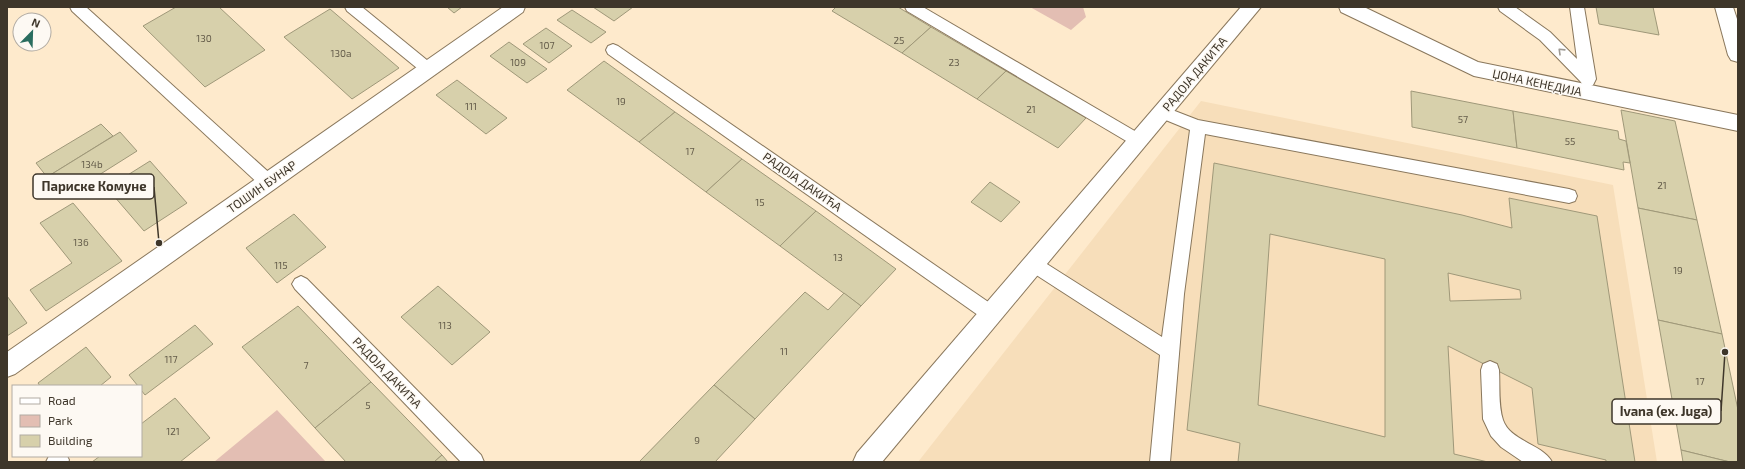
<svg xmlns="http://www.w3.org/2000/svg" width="1745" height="469" viewBox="0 0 1745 469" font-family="'Exo 2',sans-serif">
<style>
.built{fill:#f7deba}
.green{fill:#e3beb3}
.building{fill:#d7d0ab;stroke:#9f9879;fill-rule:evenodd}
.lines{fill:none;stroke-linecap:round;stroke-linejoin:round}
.service-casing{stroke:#89775c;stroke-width:2}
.minor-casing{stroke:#89775c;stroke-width:2}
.tertiary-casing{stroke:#89775c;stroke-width:2}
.secondary-casing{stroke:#89775c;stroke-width:2}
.service{fill:#fff;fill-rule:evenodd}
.minor{fill:#fff;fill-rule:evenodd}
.tertiary{fill:#fff;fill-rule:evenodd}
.secondary{fill:#fff;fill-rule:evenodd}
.oneway{stroke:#9e9a94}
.labels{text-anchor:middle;stroke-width:3;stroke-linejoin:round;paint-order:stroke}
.number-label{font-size:10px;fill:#645c4a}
.street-label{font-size:12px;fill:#3e362a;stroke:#fdf9f3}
.leader{fill:none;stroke:#3e362a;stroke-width:1.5}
.callout-dot{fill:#3e362a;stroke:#fdf9f3;stroke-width:1.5}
.callout{fill:#fdf9f3;stroke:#3e362a;stroke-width:1.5}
.callout-label{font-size:13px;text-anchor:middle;font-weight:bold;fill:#3e362a}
</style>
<rect width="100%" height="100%" fill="#feeacc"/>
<!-- built -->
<path class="built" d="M1201,101L1613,185L1657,462H918Z"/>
<!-- green -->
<g class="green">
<path d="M1030,7H1083L1086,17L1071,30Z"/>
<path d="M277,410L326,462H214Z"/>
</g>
<!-- building -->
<g class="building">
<path d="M176,7H219L265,50L205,87L143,26Z"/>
<path d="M447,7H462L454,13Z"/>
<path d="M593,7H633L614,21Z"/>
<path d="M836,7H898L931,27L902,53L832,11Z"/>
<path d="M1596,7H1653L1659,35L1599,24Z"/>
<path d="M330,9L399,68L352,99L284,37Z"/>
<path d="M572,10L606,32L591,43L557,20Z"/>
<path d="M931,27L1006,71L977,99L902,53Z"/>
<path d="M546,28L572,46L549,63L523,44Z"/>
<path d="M509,42L547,69L527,83L490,56Z"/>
<path d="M604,61L675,112L639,142L567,90Z"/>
<path d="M1006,71L1086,118L1058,148L977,99Z"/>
<path d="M457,80L507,118L486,134L436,95Z"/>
<path d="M1411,91L1513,111L1517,148L1412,127Z"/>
<path d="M1621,110L1675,121L1697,220L1638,208Z"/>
<path d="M1513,111L1618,131L1619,139L1626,141L1630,163L1623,162L1624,170L1517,148Z"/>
<path d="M675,112L742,159L706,192L639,142Z"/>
<path d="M101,124L113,136L47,177L36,163Z"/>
<path d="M120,132L137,151L64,197L47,177Z"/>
<path d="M742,159L816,211L780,246L706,192Z"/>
<path d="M150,161L187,203L144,231L107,188Z"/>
<path d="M1214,163L1462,215L1512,228L1509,198L1597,216L1635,462H1606V460L1538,444L1532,388L1448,346L1454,454L1488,462H1238L1240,443L1187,430ZM1270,234L1385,259V437L1258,405ZM1448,273L1520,290L1521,299L1450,301Z"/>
<path d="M990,182L1020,202L1001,222L971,202Z"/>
<path d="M73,203L122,261L46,311L30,290L72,263L40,223Z"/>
<path d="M1638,208L1697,220L1722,334L1658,320Z"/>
<path d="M816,211L896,269L861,306L780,246Z"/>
<path d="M294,214L326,247L277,283L246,248Z"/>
<path d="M438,286L490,332L452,365L401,317Z"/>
<path d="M805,292L828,310L844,293L861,306L755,419L714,385Z"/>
<path d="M7,296L27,323L7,336Z"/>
<path d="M298,306L371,382L315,428L242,347Z"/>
<path d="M1658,320L1722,334L1738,410V462H1730L1681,450Z"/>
<path d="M195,325L213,344L145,395L141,390V386H138L129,375Z"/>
<path d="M86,347L111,377L100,386H40L38,383Z"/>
<path d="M371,382L442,455L434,462H346L315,428Z"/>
<path d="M714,385L755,419L715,462H639Z"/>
<path d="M175,398L210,438L180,462H92L100,456H141V424Z"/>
<path d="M1681,450L1730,462H1683Z"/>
<path d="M442,455L448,462H434Z"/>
</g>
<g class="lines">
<defs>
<g id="service">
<path d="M70,7H86L274,177L276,182L274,187L268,189L262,187L72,11Z"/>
<path d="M345,7H362L433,65L436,69L433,73L428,75L423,73L347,11Z"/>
<path d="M905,7H923L1145,137L1147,141L1145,145L1139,147L1133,145L907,11Z"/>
<path d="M1498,7H1515L1550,32L1577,59L1570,7H1584L1596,79L1593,85L1588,87L1583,85L1580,81L1540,40L1500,11Z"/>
<path d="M613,44L618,46L997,308L1000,314L997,320L991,322L985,320L608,54L606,50L608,46Z"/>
<path d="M1162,106L1198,120L1569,189L1575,191L1577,196L1575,201L1569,203L1205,134L1184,294L1170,462H1150L1160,355L1027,269L1024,264L1027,259L1033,257L1039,259L1162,337L1190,130L1156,116L1154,112L1156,108Z"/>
<path d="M301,276L307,279L481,455L484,462H461L295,289L292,284L295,279Z"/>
<path d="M1490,361L1497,364L1499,370C1500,386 1498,405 1503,420C1510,441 1544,445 1552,462H1523L1501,447L1491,436L1483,419L1481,370L1483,364Z"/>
<path d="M49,456H67L69,460L68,462H46Z"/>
</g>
<g id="minor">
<path d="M1241,7H1261L882,462H853L857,453Z"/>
<path d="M1715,7H1733L1738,22V62L1731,60L1728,55Z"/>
</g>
<path id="tertiary" d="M1339,7H1364L1478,62L1738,115V131L1474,76L1341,12Z"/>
<path id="secondary" d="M503,7H525L523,12L15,374L7,377V352Z"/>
</defs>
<!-- service casing -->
<use href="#service" class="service-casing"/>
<!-- minor casing -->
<use href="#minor" class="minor-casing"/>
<!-- tertiary casing -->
<use href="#tertiary" class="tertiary-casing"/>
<!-- secondary casing -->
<use href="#secondary" class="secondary-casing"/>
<!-- service -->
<use href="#service" class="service"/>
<!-- minor -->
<use href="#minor" class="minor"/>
<!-- tertiary -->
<use href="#tertiary" class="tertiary"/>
<!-- secondary -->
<use href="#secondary" class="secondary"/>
</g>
<!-- one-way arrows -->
<defs><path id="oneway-chevron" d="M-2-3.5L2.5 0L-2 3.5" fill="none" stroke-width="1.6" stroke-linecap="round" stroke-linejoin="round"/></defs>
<use class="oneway" href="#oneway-chevron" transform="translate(1561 51) rotate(-136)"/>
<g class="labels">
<!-- number labels -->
<g class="number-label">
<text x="204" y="42">130</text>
<text x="899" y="44">25</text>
<text x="547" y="49">107</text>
<text x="341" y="57">130a</text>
<text x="518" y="66">109</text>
<text x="954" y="66">23</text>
<text x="621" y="105">19</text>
<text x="471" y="110">111</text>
<text x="1031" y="113">21</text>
<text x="1463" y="123">57</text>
<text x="1570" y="145">55</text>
<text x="690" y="155">17</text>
<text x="92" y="168">134b</text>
<text x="1662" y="189">21</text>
<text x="760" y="206">15</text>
<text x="81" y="246">136</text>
<text x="838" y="261">13</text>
<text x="281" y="269">115</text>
<text x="1678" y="274">19</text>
<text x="445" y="329">113</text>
<text x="784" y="355">11</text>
<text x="171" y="363">117</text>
<text x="306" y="369">7</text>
<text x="1700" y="385">17</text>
<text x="368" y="409">5</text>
<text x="173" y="435">121</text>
<text x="697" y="444">9</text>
</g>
<!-- street labels -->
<g class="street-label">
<text transform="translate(1195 74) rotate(-50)" y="4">РАДОЈА ДАКИЋА</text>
<text transform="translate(1537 83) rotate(12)" y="4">ЏОНА КЕНЕДИЈА</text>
<text transform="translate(802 182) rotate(35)" y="4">РАДОЈА ДАКИЋА</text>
<text transform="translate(262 187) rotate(-35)" y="4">ТОШИН БУНАР</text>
<text transform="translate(387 373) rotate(46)" y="4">РАДОЈА ДАКИЋА</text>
</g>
</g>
<!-- callouts -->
<path class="leader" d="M159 243L154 187M1725 352L1721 411"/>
<g class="callout-dot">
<circle cx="159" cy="243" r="4"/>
<circle cx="1725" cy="352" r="4"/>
</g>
<g class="callout">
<rect x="33" y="174" width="121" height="25" rx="4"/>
<rect x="1612" y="399" width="109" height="25" rx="4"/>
</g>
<g class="callout-label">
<text x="94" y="191">Париске Комуне</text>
<text x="1666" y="416">Ivana (ex. Juga)</text>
</g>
<!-- border -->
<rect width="1745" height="469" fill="none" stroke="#3e362a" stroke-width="16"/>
<!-- legend -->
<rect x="12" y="385" width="130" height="72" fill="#fdf9f3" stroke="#b1aba3"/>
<rect x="20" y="398" width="20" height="6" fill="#ffffff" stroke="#b1aba3"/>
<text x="48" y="405" font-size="12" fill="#3e362a">Road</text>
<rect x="20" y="415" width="20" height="12" fill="#e3beb3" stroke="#b1aba3"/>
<text x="48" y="425" font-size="12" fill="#3e362a">Park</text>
<rect x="20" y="435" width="20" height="12" fill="#d7d0ab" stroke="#b1aba3"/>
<text x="48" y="445" font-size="12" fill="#3e362a">Building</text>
<!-- north arrow -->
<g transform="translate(32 32) rotate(23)"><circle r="19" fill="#fdf9f3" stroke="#b1aba3"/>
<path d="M0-3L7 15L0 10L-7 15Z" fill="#2a6d5f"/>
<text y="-6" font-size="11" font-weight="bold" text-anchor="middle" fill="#3e362a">N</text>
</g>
</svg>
